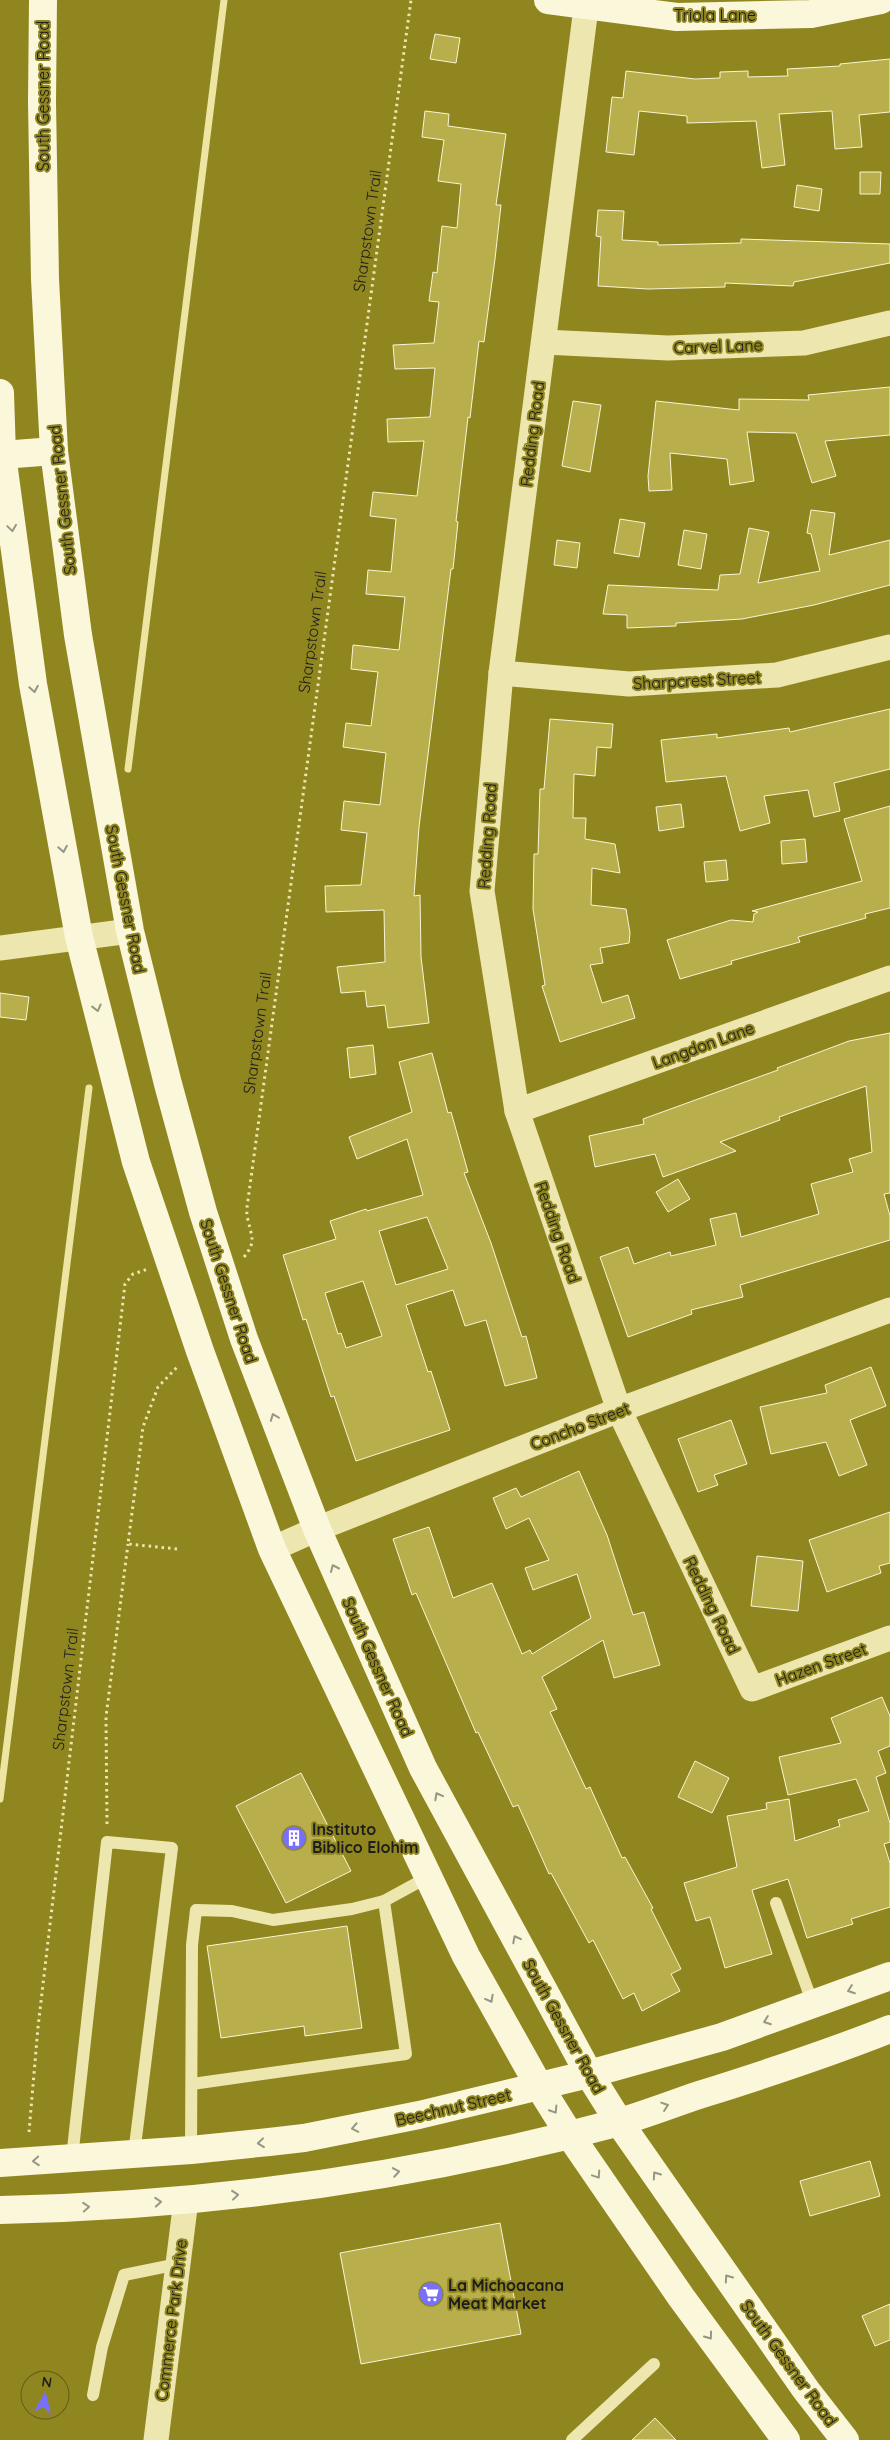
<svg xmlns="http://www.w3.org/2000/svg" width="890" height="2440" viewBox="0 0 890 2440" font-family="Quicksand,sans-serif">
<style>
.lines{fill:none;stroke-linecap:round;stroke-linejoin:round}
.stream{stroke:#eee5a3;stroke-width:7}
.building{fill:#b8ae4c;stroke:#f9f5d5;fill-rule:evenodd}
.path{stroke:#ede6af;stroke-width:3;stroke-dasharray:2.5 4;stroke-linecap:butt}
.lane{stroke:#ede6af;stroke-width:12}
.street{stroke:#ede6af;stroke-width:25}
.secondary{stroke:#faf7db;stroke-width:28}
.oneway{stroke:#979586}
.labels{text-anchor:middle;stroke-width:4;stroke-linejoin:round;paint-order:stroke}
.street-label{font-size:16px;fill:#1d1d1d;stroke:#90861f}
.poi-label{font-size:16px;font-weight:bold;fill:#1d1d1d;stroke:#90861f;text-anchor:start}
</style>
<rect width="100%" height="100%" fill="#90861f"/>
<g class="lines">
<!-- stream -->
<g class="stream">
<path d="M128,769L224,0"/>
<path d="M0,1799L89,1088"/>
</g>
</g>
<!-- building -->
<g class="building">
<path d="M435,34L460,38L456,63L430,59Z"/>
<path d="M890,59V112L859,115L862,147L835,149L832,111L779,114L785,165L762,168L756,121L687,123V116L639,111L634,155L606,152L612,97L623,98L626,71L695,79L720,78V72L748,71V77L788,76L787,69L840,66V64Z"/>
<path d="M425,111L449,114L448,126L506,134L496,205H501L495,259L484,342L479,341L470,418L468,417L456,521L458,522L453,569H451L419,827L414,896L420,895L421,957L429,1023L388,1028L385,1005L367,1007L365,991L341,993L337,967L385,962L384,910L326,912L325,886L361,885L367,833L341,830L344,801L380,805L386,753L343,747L346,723L371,726L378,672L351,669L353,645L399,650L405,597L366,594L368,570L391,572L396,519L370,516L373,492L417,496L424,441L388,442L387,419L430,417L435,368L395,369L393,345L434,343L439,302L429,301L433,272L437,273L442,226L457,228L461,184L438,181L444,140L422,137Z"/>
<path d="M860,172H881L880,194H860Z"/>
<path d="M797,185L822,189L819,211L794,207Z"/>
<path d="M598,210L624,211L622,240L658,242V245L741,243V239L890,244V263L794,282L793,286L725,283V287L648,289L598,286L601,237L596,236Z"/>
<path d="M890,387V435L825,441L836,476L812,483L796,433L747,432L754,481L730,485L727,459L670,453L672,490L649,491L648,476L656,401L739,410V399L809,400L808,395Z"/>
<path d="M573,401L601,405L590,472L562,466Z"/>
<path d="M811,510L835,513L829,555L890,540V585L814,605L742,619L676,623V626L627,628V615L603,614L608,585L718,590L720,575L740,574L749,528L769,532L758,583L820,571L811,534L807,533Z"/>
<path d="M620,519L645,523L639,557L614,553Z"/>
<path d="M684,530L707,534L701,569L678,565Z"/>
<path d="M557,540L580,543L577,568L554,565Z"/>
<path d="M890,709V769L834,783L840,811L814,817L808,790L764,796L770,823L740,831L726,776L666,782L661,740L717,734V738L789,728L790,732Z"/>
<path d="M550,719L613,724L611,748L597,747L595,776L574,774L573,818H586L585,839L615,844L620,873L592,868L591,905L626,909L630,933L629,943L600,948L603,963L590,965L602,1003L628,995L635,1018L560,1042L542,986L545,985L533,909L534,854H538L540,789H544Z"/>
<path d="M681,804L684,827L659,831L656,807Z"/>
<path d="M890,806V908L865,914L866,918L798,937L800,942L731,961L732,964L680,979L667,940L731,920L753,922L754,914L758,912L752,911L862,881L844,819Z"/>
<path d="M805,839L807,862L782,864L781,841Z"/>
<path d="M726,860L728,880L706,882L704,862Z"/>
<path d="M0,993L29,997L26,1020L0,1017Z"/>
<path d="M890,1033V1193L884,1194L890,1216V1240L740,1285L743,1297L691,1310L692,1314L628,1337L600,1257L628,1247L634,1264L670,1252L671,1256L716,1245L710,1219L736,1213L741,1237L819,1214L811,1184L853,1172L849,1159L872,1152L866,1086L779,1117L780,1120L720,1142L736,1151L663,1177L655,1154L595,1167L589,1136L644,1124L643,1119L778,1070L777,1068L849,1041Z"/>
<path d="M373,1045L376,1074L350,1078L347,1048Z"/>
<path d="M432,1053L448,1113L451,1112L468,1172L464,1173L491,1243L522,1337L526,1336L537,1378L505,1386L486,1320L465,1326L453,1290L406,1305L428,1372L431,1371L450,1430L356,1461L334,1396L331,1397L306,1319L303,1320L283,1255L336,1239L330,1221L366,1209L367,1211L423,1195L407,1139L357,1159L349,1137L412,1112L399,1062ZM427,1217L448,1269L396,1285L379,1231ZM363,1281L382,1336L346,1348L341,1333L338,1334L325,1293Z"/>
<path d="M678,1179L690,1199L668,1212L656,1192Z"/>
<path d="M871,1367L886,1406L850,1420L867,1465L839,1476L826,1442L771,1454L760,1407L827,1393L825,1385Z"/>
<path d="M731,1420L747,1464L714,1475L718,1485L698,1492L678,1439Z"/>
<path d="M579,1471L607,1535L633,1615L644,1612L660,1665L614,1678L603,1640L542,1677L557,1709L550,1712L586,1789L590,1787L622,1858L625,1857L653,1908L651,1909L681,1969L671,1974L680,1991L642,2011L634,1993L623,1999L593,1940L589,1943L551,1873L549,1874L518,1805L513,1807L478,1732L476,1733L416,1593L412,1595L393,1539L429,1527L453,1598L492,1583L522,1654L530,1650L532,1654L591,1618L577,1574L533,1590L525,1568L549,1560L529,1518L506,1529L493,1498L516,1488L521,1497Z"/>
<path d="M890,1512V1563L879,1566L881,1573L827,1592L809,1540Z"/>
<path d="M757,1556L803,1561L798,1611L751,1606Z"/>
<path d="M882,1697L890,1716V1746L878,1751L886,1773L876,1777L890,1823V1842L884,1844L890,1863V1907L851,1919L853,1924L807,1938L788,1879L752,1890L772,1954L725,1968L710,1917L696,1921L684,1883L737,1867L727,1816L767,1809L766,1803L789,1799L795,1841L840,1826L838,1820L869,1811L856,1779L788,1795L779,1757L841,1743L831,1718Z"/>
<path d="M695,1761L729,1778L712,1813L678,1797Z"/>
<path d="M301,1773L351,1871L286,1903L236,1806Z"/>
<path d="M347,1926L362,2028L305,2036L304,2026L221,2038L207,1946Z"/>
<path d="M870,2161L880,2196L810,2216L800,2181Z"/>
<path d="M500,2223L521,2334L361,2364L340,2253Z"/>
<path d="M890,2304V2340L875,2346L862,2316Z"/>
<path d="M655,2418L676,2440H632Z"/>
</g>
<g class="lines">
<!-- path -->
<g class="path">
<path d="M244,1257C256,1242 252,1238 248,1220C246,1214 247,1207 248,1200L411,0"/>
<path d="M177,1549L128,1544L143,1427L158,1387L179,1365"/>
<path d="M107,1824L106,1717L128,1544"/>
<path d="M29,2132L38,2027L125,1284L133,1274L148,1269"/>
</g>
<!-- lane -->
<g class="lane">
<path d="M776,1903L813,2004"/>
<path d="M192,2084L406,2054L384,1901"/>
<path d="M191,2150L192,1945L196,1910L232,1911L273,1920L352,1909L384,1901L428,1877"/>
<path d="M72,2158L107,1842L172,1848L134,2154"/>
<path d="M93,2395L102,2347L124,2275L178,2264"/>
<path d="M572,2440L654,2364"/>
</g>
<!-- street -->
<g class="street">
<path d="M587,0L501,673L482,891L517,1111L619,1410L752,1689L890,1638"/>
<path d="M544,342L668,348L804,343L890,323"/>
<path d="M501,673L629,684L777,675L890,647"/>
<path d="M0,948L130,931"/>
<path d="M517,1111L890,978"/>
<path d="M272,1549L317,1529L619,1410L890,1310"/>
<path d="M156,2440L186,2200"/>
</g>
<!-- secondary -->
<g class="secondary">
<path d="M43,0L42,102L45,279L54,451L78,635L130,931L168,1084L203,1212L244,1339L317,1529L423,1768L589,2074L619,2122L806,2390L845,2440"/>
<path d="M548,0L677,17L811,14L881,0"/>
<path d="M0,393L2,455L33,684L79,937L136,1162L200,1351L272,1549L466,1956L539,2086L569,2134L681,2297L786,2440"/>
<path d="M2,455L54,451"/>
<path d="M0,2163L191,2150L269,2142L304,2138L419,2115L589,2074L722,2037L890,1976"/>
<path d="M0,2210C209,2206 415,2177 616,2123C644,2115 672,2104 699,2095C763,2075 827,2054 890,2029"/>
</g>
</g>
<!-- one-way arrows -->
<defs><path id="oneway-chevron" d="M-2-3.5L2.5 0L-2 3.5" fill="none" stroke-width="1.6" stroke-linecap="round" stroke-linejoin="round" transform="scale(1.25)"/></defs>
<g class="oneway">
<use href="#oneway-chevron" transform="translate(12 528) rotate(82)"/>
<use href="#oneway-chevron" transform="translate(34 689) rotate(80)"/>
<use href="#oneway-chevron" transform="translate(63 849) rotate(80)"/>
<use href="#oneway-chevron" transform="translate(97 1008) rotate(76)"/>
<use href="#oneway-chevron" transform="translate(274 1417) rotate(-111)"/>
<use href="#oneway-chevron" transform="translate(334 1568) rotate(-114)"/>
<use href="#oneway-chevron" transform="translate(438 1796) rotate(-118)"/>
<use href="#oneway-chevron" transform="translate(516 1939) rotate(-118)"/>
<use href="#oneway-chevron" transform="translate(851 1990) rotate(160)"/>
<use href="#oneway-chevron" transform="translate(490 1999) rotate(61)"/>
<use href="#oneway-chevron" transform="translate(767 2021) rotate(160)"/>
<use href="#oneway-chevron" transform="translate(665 2106) rotate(-19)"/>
<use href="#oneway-chevron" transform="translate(554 2110) rotate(58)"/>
<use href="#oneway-chevron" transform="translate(355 2128) rotate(169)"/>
<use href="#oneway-chevron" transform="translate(261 2143) rotate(174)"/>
<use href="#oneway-chevron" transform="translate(36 2161) rotate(176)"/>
<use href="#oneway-chevron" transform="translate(396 2172) rotate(-10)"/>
<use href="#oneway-chevron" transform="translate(597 2175) rotate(56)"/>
<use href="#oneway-chevron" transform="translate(656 2175) rotate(-125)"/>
<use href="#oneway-chevron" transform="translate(235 2195) rotate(-6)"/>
<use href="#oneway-chevron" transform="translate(158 2202) rotate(-4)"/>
<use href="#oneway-chevron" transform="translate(86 2207) rotate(-4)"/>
<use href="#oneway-chevron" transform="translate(728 2278) rotate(-125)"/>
<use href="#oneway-chevron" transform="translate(709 2336) rotate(54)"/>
</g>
<!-- icons -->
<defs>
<symbol id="building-disc" viewBox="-11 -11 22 22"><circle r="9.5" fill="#786ffb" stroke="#90861f"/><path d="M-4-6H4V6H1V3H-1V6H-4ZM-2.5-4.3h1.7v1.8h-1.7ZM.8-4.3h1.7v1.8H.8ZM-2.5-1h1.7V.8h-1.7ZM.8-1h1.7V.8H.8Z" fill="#fff"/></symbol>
<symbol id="supermarket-disc" viewBox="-11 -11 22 22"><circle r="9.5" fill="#786ffb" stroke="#90861f"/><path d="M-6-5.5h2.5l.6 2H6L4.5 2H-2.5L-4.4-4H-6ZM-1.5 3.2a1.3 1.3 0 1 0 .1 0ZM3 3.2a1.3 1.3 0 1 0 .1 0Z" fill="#fff"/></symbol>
</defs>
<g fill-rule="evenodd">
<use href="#building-disc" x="280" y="1824" width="28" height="28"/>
<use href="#supermarket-disc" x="417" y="2280" width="28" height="28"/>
</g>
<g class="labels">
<!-- street labels -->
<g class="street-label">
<text x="715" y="21">Triola Lane</text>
<text transform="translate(43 96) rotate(-90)" y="6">South Gessner Road</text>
<text transform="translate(367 231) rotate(-82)" y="6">Sharpstown Trail</text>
<text transform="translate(718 346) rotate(-2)" y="6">Carvel Lane</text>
<text transform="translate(532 434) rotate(-83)" y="6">Redding Road</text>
<text transform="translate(62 500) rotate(-96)" y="6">South Gessner Road</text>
<text transform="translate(312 632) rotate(-82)" y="6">Sharpstown Trail</text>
<text transform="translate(697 680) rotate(-3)" y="6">Sharpcrest Street</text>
<text transform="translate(487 836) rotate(-86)" y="6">Redding Road</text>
<text transform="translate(126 899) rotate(79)" y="6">South Gessner Road</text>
<text transform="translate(257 1033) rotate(-82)" y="6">Sharpstown Trail</text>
<text transform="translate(703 1045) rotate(-20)" y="6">Langdon Lane</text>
<text transform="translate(558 1232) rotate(71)" y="6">Redding Road</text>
<text transform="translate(229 1291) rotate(72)" y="6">South Gessner Road</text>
<text transform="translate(580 1426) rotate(-21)" y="6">Concho Street</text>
<text transform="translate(712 1605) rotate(64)" y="6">Redding Road</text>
<text transform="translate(821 1664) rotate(-20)" y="6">Hazen Street</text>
<text transform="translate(378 1667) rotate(66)" y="6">South Gessner Road</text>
<text transform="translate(65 1689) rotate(-83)" y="6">Sharpstown Trail</text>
<text transform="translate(564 2026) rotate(61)" y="6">South Gessner Road</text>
<text transform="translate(453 2107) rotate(-13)" y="6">Beechnut Street</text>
<text transform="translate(171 2320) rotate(-83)" y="6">Commerce Park Drive</text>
<text transform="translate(789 2363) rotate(54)" y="6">South Gessner Road</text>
</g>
<!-- poi labels -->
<g class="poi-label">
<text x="312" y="1835">Instituto<tspan x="312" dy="18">Biblico Elohim</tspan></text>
<text x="448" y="2291">La Michoacana<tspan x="448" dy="18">Meat Market</tspan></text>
</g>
</g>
<!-- north arrow -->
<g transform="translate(45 2395) rotate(8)"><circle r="24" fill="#90861f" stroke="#625c1e"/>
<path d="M0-4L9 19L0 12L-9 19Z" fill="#786ffb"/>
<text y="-8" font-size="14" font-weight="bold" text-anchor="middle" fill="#1d1d1d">N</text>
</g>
</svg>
